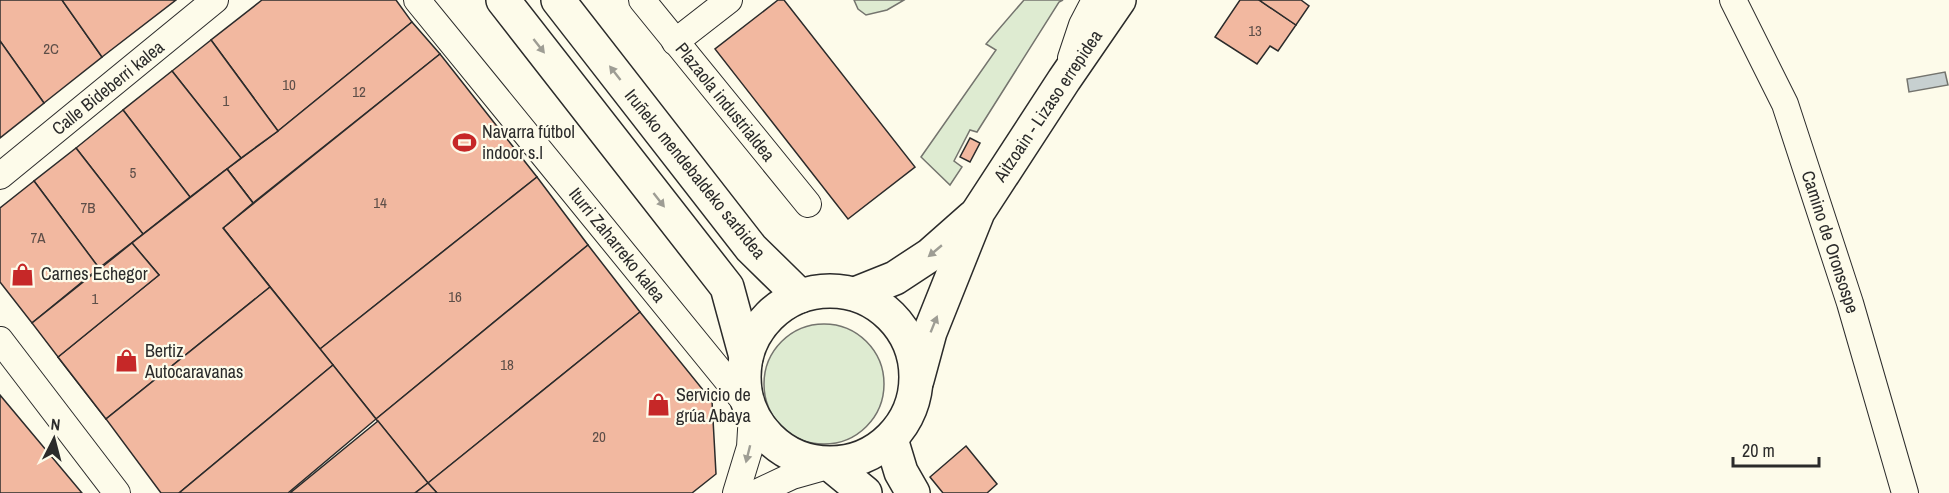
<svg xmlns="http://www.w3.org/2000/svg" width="1949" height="493" viewBox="0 0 1949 493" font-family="'Archivo Narrow',sans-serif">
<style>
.green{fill:#deebd1;stroke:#74746e;stroke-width:1.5}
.water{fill:#c7d0d0;stroke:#74746e;stroke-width:1.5}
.building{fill:#f2b8a0;stroke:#2b2b2b;stroke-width:1.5}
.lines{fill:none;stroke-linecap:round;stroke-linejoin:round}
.street-casing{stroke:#2b2b2b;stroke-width:28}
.secondary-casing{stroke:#2b2b2b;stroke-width:36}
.highway-casing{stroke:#2b2b2b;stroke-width:36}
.street{stroke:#fdfbea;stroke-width:26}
.secondary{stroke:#fdfbea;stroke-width:33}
.highway{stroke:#fdfbea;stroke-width:33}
.oneway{fill:#9e9d94}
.labels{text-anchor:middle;stroke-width:4.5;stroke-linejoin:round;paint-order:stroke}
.number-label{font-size:15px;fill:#5d4e48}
.street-label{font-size:18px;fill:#2b2b2b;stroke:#fdfbea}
.poi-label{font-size:18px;fill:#2b2b2b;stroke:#fdfbea;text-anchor:start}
</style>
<rect width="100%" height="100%" fill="#fdfbea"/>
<!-- green -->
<g class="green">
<path d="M904,0L887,10L866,15L858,9L854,0Z"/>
<path d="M1024,0H1063L1059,2L977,132L970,130L954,161L962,167L950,185L921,157L996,50L986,44Z"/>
<circle cx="824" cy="384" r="60"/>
</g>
<!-- water -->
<path class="water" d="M1945,72L1948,85L1909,92L1907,79Z"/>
<!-- building -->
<g class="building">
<path d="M0,0H62L102,57L44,103L0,41Z"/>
<path d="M62,0H176L102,57Z"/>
<path d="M262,0H396L412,22L278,131L211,40Z"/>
<path d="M778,0H784L915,167L848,219L715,49Z"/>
<path d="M1240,0H1259L1296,25L1278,51L1270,46L1257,64L1215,37Z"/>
<path d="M1259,0H1301L1309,6L1296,25Z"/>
<path d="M412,22L440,54L253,203L227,169L278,131Z"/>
<path d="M211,40L278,131L241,158L172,71Z"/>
<path d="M0,41L44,103L0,138Z"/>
<path d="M440,54L537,177L320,349L223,228Z"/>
<path d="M172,71L241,158L190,197L123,110Z"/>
<path d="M123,110L190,197L143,234L76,148Z"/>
<path d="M970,138L980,143L970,162L960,157Z"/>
<path d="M76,148L143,234L99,268L34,181Z"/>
<path d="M227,169L253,203L223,228L270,287L106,419L58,357L159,275L132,243Z"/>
<path d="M227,169L253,203L223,228L270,287L106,419L58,357L159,275L132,243Z"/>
<path d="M537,177L588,245L376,419L320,349Z"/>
<path d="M34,181L99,268L32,323L0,282V208Z"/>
<path d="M132,243L159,275L58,357L32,323Z"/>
<path d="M588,245L640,312L428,483L376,419Z"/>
<path d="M270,287L333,365L179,493H161L106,419Z"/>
<path d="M640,312L712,401L716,474L692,493H437L428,483Z"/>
<path d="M333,365L376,419L288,493H179Z"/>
<path d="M0,395L82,493H0Z"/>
<path d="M378,421L428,483L415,493H290Z"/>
<path d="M966,446L997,484L987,493H943L930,477Z"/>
<path d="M428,483L437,493H415Z"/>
</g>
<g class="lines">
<defs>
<g id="street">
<path d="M417,0L749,407"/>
<path d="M642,0L808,204"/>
<path d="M1733,0L1785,104L1850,303L1905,493"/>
<path d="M675,42L729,0"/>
<path d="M1071,58L1082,25L1095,0"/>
<path d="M0,176L215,0"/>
<path d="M0,340L117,493"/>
<path d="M736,493L750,447L752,413"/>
<path d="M756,493L792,476L831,465"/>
</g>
<g id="secondary">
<path d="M855,294L895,278L930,255L973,217"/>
<path d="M917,380L930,332L978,212L1064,80L1119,0"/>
</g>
<g id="highway">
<path d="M503,0L727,287L746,357"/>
<path d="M558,0L751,248L800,296"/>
<circle cx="830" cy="377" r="86"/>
<path d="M891,439L901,472L913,493"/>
<path d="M831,465L865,493"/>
</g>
</defs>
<!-- street casing -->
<use href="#street" class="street-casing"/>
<!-- secondary casing -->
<use href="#secondary" class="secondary-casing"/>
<!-- highway casing -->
<use href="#highway" class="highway-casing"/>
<!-- street -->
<use href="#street" class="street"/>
<!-- secondary -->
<use href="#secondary" class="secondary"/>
<!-- highway -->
<use href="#highway" class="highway"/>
</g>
<!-- one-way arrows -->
<defs><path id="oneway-solid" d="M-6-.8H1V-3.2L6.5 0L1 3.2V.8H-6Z" transform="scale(1.5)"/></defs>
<g class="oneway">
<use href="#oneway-solid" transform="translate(539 46) rotate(52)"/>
<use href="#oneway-solid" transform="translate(615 73) rotate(-128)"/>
<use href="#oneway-solid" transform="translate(659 200) rotate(52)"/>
<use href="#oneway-solid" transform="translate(935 251) rotate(140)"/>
<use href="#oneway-solid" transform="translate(934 324) rotate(-68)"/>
<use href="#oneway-solid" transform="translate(748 454) rotate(104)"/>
</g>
<!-- icons -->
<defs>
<symbol id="stadium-bare" viewBox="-9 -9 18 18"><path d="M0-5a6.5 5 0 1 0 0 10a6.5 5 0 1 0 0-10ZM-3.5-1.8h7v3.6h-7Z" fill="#c62828" stroke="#fdfbea" stroke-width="2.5" paint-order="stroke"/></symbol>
<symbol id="shop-bare" viewBox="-9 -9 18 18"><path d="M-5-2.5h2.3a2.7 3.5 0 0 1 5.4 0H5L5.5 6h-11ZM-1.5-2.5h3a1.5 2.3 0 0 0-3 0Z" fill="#c62828" stroke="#fdfbea" stroke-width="2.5" paint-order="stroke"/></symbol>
</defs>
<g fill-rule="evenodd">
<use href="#stadium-bare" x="448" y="126" width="33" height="33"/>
<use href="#shop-bare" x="6" y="258" width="33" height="33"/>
<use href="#shop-bare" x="110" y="344" width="33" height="33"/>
<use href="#shop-bare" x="642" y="388" width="33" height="33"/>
</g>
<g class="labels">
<!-- number labels -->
<g class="number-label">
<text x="1255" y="36">13</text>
<text x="51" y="54">2C</text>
<text x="289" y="90">10</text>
<text x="359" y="97">12</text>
<text x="226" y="106">1</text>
<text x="133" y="178">5</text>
<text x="380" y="208">14</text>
<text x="88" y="213">7B</text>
<text x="38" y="243">7A</text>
<text x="455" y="302">16</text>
<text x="95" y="304">1</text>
<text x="507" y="370">18</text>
<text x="599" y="442">20</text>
</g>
<!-- street labels -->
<g class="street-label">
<text transform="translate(108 88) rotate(-39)" y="6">Calle Bideberri kalea</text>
<text transform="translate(725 102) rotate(51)" y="6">Plazaola industrialdea</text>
<text transform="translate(1048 106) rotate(-56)" y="6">Aitzoain - Lizaso errepidea</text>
<text transform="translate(695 174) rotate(51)" y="6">Iruñeko mendebaldeko sarbidea</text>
<text transform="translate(1830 242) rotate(72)" y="6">Camino de Oronsospe</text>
<text transform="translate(617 245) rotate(51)" y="6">Iturri Zaharreko kalea</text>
</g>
<!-- poi labels -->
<g class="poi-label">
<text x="482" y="138">Navarra fútbol<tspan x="482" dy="21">indoor s.l</tspan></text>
<text x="41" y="280">Carnes Echegor</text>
<text x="145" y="357">Bertiz<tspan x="145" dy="21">Autocaravanas</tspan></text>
<text x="676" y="401">Servicio de<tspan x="676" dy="21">grúa Abaya</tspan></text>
</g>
</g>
<!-- north arrow -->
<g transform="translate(54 439) rotate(6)" stroke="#fdfbea" stroke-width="4.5" paint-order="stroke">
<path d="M0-4.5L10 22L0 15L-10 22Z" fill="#2b2b2b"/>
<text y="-9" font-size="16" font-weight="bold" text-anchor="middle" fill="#2b2b2b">N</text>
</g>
<!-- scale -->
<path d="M1733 457v9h86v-9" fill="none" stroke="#2b2b2b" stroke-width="3"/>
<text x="1742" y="457" font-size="18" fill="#2b2b2b" stroke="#fdfbea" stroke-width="4.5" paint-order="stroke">20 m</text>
</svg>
